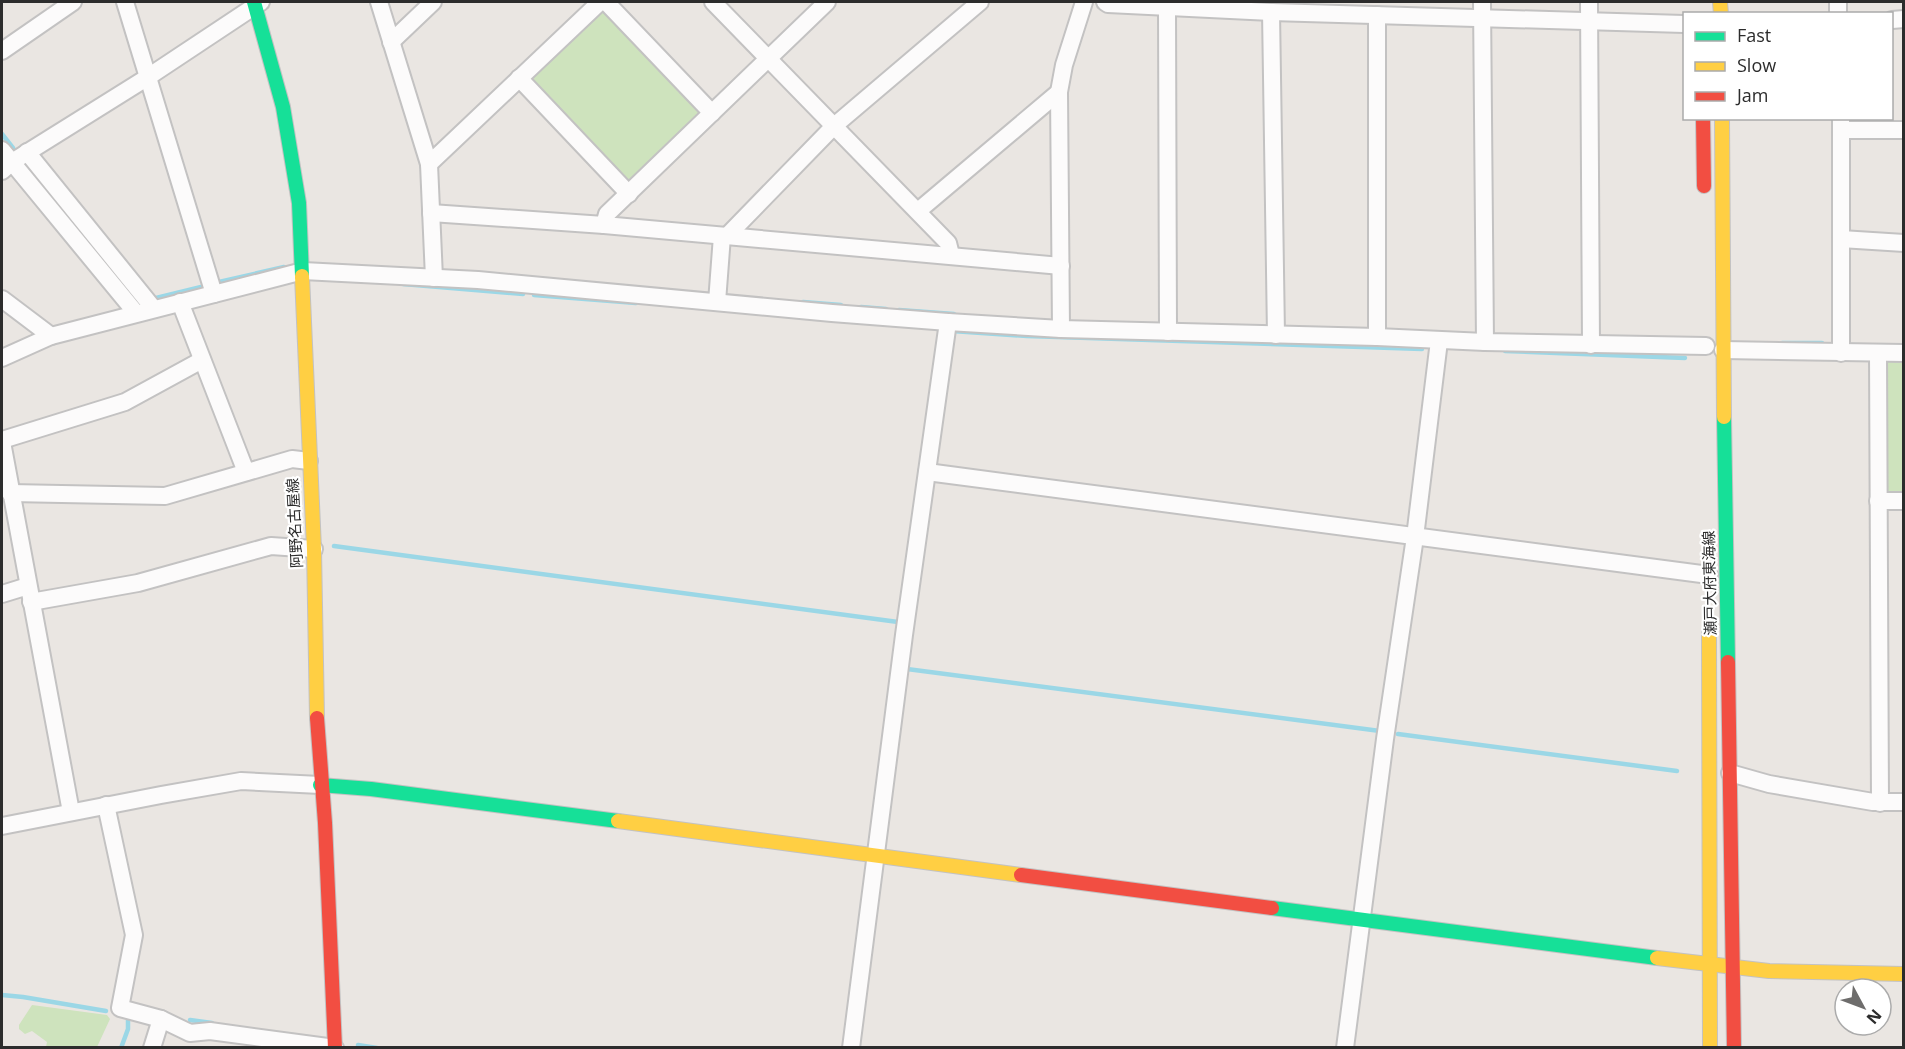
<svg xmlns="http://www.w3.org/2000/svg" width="1905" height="1049" viewBox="0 0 1905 1049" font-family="'Open Sans','Noto Sans JP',sans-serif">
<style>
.green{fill:#cee3bd}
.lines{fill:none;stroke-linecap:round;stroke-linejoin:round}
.stream{stroke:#9bd7e6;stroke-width:4.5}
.street-casing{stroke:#c3c2c2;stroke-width:20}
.fast-casing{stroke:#c3c2c2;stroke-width:16}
.slow-casing{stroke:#c3c2c2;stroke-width:16}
.jam-casing{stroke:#c3c2c2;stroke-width:16}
.street{stroke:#fcfbfb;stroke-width:16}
.fast{stroke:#16e098;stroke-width:14}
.slow{stroke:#ffcf43;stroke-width:14}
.jam{stroke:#f24e42;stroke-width:14}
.labels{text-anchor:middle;stroke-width:4.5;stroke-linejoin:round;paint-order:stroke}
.street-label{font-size:15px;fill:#2c2c2c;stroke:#fff}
</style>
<rect width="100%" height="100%" fill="#eae6e2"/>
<!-- green -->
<g class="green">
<path d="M606,12L699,109V117L632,178L625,182L534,83V75L596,15Z"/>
<path d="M1890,358L1903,359V497H1892L1886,492L1885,365Z"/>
<path d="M32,1005L107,1015L110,1019L97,1047H46L47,1042L32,1031L25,1034L19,1029V1025Z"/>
</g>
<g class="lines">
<!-- stream -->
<g class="stream">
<path d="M2,134L13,148"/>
<path d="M29,169L43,186"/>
<path d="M219,282L284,267"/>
<path d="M403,284L523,294"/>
<path d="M534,295L636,303"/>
<path d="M156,298L201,287"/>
<path d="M803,302L841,305"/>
<path d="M861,307L886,309"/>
<path d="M899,310L954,314"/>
<path d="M952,331L1027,336L1422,349"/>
<path d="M1782,343H1822"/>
<path d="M1505,351L1685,358"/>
<path d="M334,546L898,622"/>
<path d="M907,669L1380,731"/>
<path d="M1398,734L1677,771"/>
<path d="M2,995L23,997L106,1011"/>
<path d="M190,1020L212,1023"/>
<path d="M358,1045L377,1048"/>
<path d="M121,1048L128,1029V1020"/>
</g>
<defs>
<g id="street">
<path d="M125,2L214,294"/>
<path d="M379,2L429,164L434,278"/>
<path d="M606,2L712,113"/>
<path d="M713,2L948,243L951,255"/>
<path d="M1105,2L1108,4L1271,12L1684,24"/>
<path d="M1482,2L1485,342"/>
<path d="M1589,2L1591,345"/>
<path d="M1838,2V14"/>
<path d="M1167,8L1168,332"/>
<path d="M1271,12L1276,335"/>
<path d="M1892,20L1904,19"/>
<path d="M391,42L433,2"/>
<path d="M2,51L73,2"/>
<path d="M519,78L629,194"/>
<path d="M1841,118V353"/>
<path d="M1841,130H1904"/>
<path d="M2,150L136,313"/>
<path d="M27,152L154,309"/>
<path d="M429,164L600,2"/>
<path d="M2,171L12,162L148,77L261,2"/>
<path d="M918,211L1059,92"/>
<path d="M431,213L604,225L1061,266"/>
<path d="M604,225L607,214L827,2"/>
<path d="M727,236L834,126L980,2"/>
<path d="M1841,239L1904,243"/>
<path d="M2,299L51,336"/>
<path d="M180,302L246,472"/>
<path d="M717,302L722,236"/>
<path d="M1061,329L1059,92L1064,65L1084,2"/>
<path d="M1377,337V15"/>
<path d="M1723,350L1904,353"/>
<path d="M1878,353L1880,803"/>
<path d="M2,358L51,336L303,271L478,280L832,313L948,322L1061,329L1377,337L1485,342L1706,346"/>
<path d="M2,440L125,402L202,360"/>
<path d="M2,442L71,812"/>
<path d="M927,472L1709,575"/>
<path d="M10,493L165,496L292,459L309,461"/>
<path d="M1878,501H1904"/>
<path d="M2,594L28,586"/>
<path d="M31,602L138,583L271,546L314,549"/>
<path d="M1730,773L1769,784L1873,802H1904"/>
<path d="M106,805L134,935L120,1008L161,1019L190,1033L210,1031L335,1048"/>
<path d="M2,826L161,795L241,781L320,785"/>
<path d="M152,1048L161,1019"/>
<path d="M851,1048L904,635L948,322"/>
<path d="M1345,1048L1385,739L1415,537L1439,341"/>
</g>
<g id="fast">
<path d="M254,2L283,107L299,203L302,276"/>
<path d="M1724,417L1728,662"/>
<path d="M320,785L371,789L618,821"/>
<path d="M1272,908L1657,958"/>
</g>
<g id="slow">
<path d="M1720,2L1721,14"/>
<path d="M1722,118L1724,417"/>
<path d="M302,276L314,549L317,718"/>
<path d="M1709,633L1710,1048"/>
<path d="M618,821L1021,875"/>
<path d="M1657,958L1769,971L1904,974"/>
</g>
<g id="jam">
<path d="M1703,118L1704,186"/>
<path d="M1728,662L1734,1048"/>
<path d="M317,718L325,823L335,1048"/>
<path d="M1021,875L1272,908"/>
</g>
</defs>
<!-- street casing -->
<use href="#street" class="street-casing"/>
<!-- fast casing -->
<use href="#fast" class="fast-casing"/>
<!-- slow casing -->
<use href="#slow" class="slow-casing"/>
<!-- jam casing -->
<use href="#jam" class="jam-casing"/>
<!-- street -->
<use href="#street" class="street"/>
<!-- fast -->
<use href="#fast" class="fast"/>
<!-- slow -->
<use href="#slow" class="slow"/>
<!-- jam -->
<use href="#jam" class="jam"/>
</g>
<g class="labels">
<!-- street labels -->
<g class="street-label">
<text transform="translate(295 523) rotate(-93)" y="5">阿野名古屋線</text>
<text transform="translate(1710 583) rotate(-91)" y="5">瀬戸大府東海線</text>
</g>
</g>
<!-- border -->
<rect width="1905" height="1049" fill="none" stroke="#2c2c2c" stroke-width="6"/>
<!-- legend -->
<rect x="1683" y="12" width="210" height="108" fill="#ffffff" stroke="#ababab" stroke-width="1.5"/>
<rect x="1695" y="32" width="30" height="9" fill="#16e098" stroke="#ababab" stroke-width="1.5"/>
<text x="1737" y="42" font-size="18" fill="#2c2c2c">Fast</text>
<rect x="1695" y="62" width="30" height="9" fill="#ffcf43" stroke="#ababab" stroke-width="1.5"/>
<text x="1737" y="72" font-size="18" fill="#2c2c2c">Slow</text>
<rect x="1695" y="92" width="30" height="9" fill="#f24e42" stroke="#ababab" stroke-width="1.5"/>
<text x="1737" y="102" font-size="18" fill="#2c2c2c">Jam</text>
<!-- north arrow -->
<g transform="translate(1863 1007) rotate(131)"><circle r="28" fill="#ffffff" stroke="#ababab" stroke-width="1.5"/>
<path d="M0-4.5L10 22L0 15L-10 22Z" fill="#6e6d6c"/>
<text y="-9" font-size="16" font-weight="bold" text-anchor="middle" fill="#2c2c2c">N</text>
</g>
</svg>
